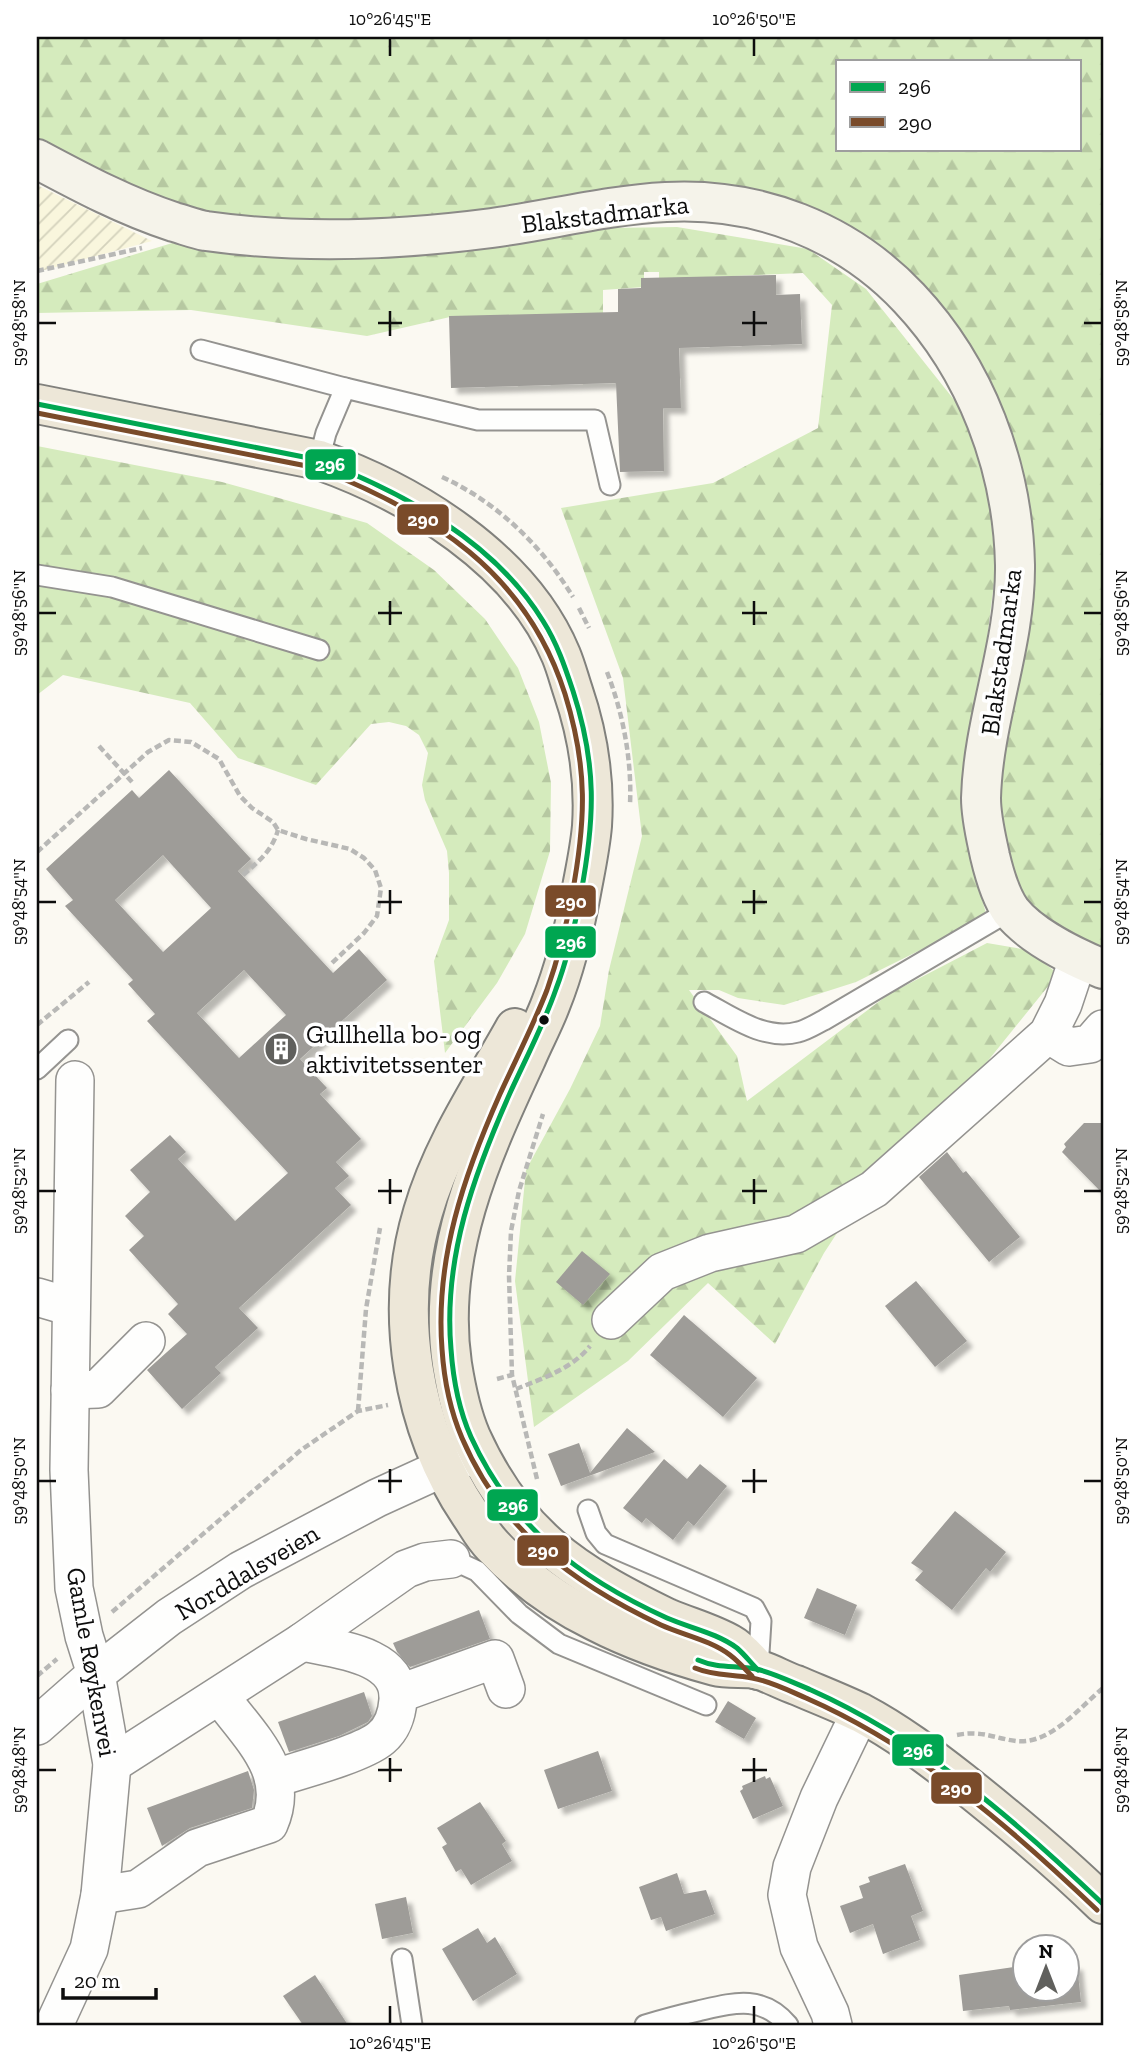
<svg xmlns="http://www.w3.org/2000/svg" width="1140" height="2062" viewBox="0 0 1140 2062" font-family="'Zilla Slab',serif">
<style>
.farmland{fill:url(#farmland-furrows)}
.forest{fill:url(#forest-firs);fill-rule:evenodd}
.building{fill:#9e9c98;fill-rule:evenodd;filter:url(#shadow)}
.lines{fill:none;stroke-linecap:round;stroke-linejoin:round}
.service-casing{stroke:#949390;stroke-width:23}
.minor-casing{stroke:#949390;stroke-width:40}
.secondary-casing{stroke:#8b8a87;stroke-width:42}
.primary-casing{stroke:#81817d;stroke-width:42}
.path{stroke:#b8b8b6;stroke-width:4.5;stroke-dasharray:7 3.5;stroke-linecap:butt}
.service{stroke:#fefefd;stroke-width:19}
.minor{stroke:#fefefd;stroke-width:37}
.secondary{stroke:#f5f3ea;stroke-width:38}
.primary{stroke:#ede7d8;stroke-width:38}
.bus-1-casing{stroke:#fff;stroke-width:10}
.bus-2-casing{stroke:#fff;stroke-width:10}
.bus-1{stroke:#00a651;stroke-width:5}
.bus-2{stroke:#7a4b2a;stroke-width:5}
.ticks{fill:none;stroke:#0d0d0d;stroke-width:2.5}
.bus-dot{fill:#0d0d0d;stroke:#fff;stroke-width:2.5}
.labels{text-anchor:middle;stroke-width:7;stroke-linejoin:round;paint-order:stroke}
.street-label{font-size:26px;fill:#0d0d0d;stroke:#fff}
.poi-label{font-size:26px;fill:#0d0d0d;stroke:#fff;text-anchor:start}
.line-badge{stroke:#fff;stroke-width:2.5}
.badge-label{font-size:19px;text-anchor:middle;font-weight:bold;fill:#fff}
.neatline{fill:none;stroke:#0d0d0d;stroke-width:2.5}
.ticks-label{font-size:18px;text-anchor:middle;fill:#0d0d0d}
</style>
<defs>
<pattern id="farmland-furrows" width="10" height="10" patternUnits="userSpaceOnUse" patternTransform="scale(1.75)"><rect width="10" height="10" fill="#f9f6dd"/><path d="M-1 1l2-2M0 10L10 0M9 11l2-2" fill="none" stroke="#d4d2bc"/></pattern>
<pattern id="forest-firs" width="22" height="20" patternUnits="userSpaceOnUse" patternTransform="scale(1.75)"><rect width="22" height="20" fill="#d5ebbd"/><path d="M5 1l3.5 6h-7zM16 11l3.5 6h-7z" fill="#b6c8a1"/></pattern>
<filter id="shadow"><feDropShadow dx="6" dy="6" stdDeviation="2" flood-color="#0004"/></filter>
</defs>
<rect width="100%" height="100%" fill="#fbf9f2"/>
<!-- farmland -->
<path class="farmland" d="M37,185L152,241L37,272Z"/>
<!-- forest -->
<g class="forest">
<path d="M37,37H1103V968L1048,949L989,829L1019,605L964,372L813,236L669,209L489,225L208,218L37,159ZM837,61H1079V149H837Z"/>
<path d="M677,227L808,249L866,289L955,401L985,465L996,567L979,703L966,842L987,917L856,982L784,1005L738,998L719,990H689L737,1056L747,1101L889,994L987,943L1028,950L1058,974L949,1109L882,1164L824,1253L775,1344L708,1283L628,1361L534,1427L515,1281L526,1170L570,1089L600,1026L609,970L642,836L623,678L561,508L713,483L818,428L832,305L803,273L659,279V272H644V287L603,290V313L450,317L367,336L191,310L37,313V284L202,234Z"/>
<path d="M37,446L222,482L367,523L434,570L485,619L518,668L539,722L551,783L550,851L525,934L497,983L445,1053L434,961L449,920V873L447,851L425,800L422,785L428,753L419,735L406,726L389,722L371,724L316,785L238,758L190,703L63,675L37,695Z"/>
</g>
<!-- building -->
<g class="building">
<path d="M776,275V295L800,294L802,344L679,348L681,408H663L664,471L620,472L616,383L451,388L449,316L618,312V289L641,288V278Z"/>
<path d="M169,770L251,859L238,871L333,973L359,949L387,980L300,1059L327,1088L320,1094L361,1139L336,1162L349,1176L335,1188L351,1205L239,1308L258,1328L215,1367L221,1373L182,1409L147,1370L187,1334L168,1314L178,1304L129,1250L144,1236L125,1216L150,1192L130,1170L170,1135L186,1152L178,1159L235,1221L288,1173L147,1021L155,1014L128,984L133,980L65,906L73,900L46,869L132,790L139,798ZM163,855L211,908L163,952L115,900ZM244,970L286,1015L239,1058L197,1013Z"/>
<path d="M1084,1123H1103V1194L1062,1152L1066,1147L1064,1144Z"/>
<path d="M947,1152L963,1173L966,1171L1020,1237L989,1262L919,1177Z"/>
<path d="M582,1251L610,1274L583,1305L556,1282Z"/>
<path d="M916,1281L967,1341L935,1367L885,1306Z"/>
<path d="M684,1315L757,1378L723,1417L650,1355Z"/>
<path d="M627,1428L655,1452L561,1486L548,1454L579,1443L590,1473Z"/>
<path d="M664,1459L687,1479L700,1464L727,1486L694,1526L688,1521L673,1540L646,1518L642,1523L623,1508Z"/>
<path d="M955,1511L1006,1552L990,1572L986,1568L952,1610L915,1580L923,1571L911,1563Z"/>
<path d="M817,1588L857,1605L845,1635L804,1618Z"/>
<path d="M479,1610L490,1639L410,1667L397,1652L393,1643Z"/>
<path d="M364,1692L372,1716L368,1722L339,1736L289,1752L278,1722Z"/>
<path d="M728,1701L756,1718L744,1739L715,1722Z"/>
<path d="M598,1751L612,1791L558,1809L544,1770Z"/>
<path d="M248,1771L254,1790L252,1808L190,1828L162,1846L147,1808Z"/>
<path d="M765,1776L766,1779L770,1777L783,1806L753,1819L740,1791L743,1789L742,1786Z"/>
<path d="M480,1802L506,1841L502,1844L512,1861L471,1885L461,1869L456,1872L442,1847L447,1844L437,1828Z"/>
<path d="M905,1864L923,1911L911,1916L920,1940L883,1954L873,1924L850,1933L840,1906L863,1898L859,1886L870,1882L868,1877Z"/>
<path d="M677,1873L684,1894L706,1890L715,1914L666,1931L661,1917L651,1920L639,1887Z"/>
<path d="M406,1897L413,1933L382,1939L375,1904Z"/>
<path d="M478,1928L487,1943L495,1937L517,1974L473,2001L442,1949Z"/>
<path d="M1077,1964L1081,2002L1010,2010L1009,2006L963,2011L959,1975L1021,1966L1022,1969H1025V1989H1067V1965Z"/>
<path d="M315,1975L348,2025H303L283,1996Z"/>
</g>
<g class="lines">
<defs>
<g id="service">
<path d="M201,350L345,388"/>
<path d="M319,460L326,433L345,388L478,420H595L610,485"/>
<path d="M37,575L112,587L319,650"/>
<path d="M704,1002C732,1017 765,1041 798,1032C807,1030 816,1024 824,1020L1011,910"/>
<path d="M37,1069L68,1040"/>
<path d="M588,1510L596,1533L605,1544L754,1608L761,1621L758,1669"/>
<path d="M451,1559L477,1571L519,1614L559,1644L706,1705"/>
<path d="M402,1959L412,2025"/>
<path d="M645,2025C662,2020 680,2015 698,2011C733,2003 762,1994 788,2025"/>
</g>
<g id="minor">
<path d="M1048,1034L1069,1047L1090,1044L1103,1029"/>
<path d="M37,1297L71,1307"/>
<path d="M611,1320L662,1272L710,1253L796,1234L874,1189L1048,1034L1063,1004L1078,959"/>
<path d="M70,1390L98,1389L146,1341"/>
<path d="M398,1694L495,1659L506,1689"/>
<path d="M37,1726L96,1674L169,1617L241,1570L377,1498L471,1455"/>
<path d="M112,1764L302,1642L406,1569L425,1562L451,1559"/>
<path d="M275,1778C301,1770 362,1754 381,1738C392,1729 397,1714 398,1700C401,1654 334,1649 302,1642"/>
<path d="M100,1895L138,1889L197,1848L269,1824C292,1772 249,1736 220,1696"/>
<path d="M54,2025L89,1949L100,1895L112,1764L96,1674L84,1636L74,1588L69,1470L75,1080"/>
<path d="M833,2025L830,2013L799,1947L787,1895L792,1867L819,1798L860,1713"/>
</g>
<path id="secondary" d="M37,159C82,183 125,206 174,222C185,225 195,229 206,231C298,244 400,240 492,228C550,220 608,205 666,202C758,197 846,231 909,298C976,369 1013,467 1015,565C1016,644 983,720 981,798C981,818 986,837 990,856C994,873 1001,897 1011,911C1031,936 1074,957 1103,969"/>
<g id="primary">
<path d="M37,404L319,460C412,493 521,559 561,655C566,667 569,679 573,691C588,735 595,780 592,826C590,849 585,871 581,893C574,931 565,968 551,1003C544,1022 534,1040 526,1059C481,1156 436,1255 452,1364C456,1389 461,1414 471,1437C516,1536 573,1572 667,1618C688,1627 711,1633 730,1644C741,1650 750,1662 758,1670"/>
<path d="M515,1028C482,1087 442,1146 423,1212C393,1311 412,1428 470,1514C477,1524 483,1536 492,1545C522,1577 556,1602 595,1621C632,1640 675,1655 715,1666C730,1670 746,1666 760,1670C772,1674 784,1681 796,1685C817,1694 840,1703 861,1713C897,1732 930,1757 962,1782C1011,1821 1058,1860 1103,1904"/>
</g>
</defs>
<!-- service casing -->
<use href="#service" class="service-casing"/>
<!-- minor casing -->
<use href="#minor" class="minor-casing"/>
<!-- secondary casing -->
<use href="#secondary" class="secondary-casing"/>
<!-- primary casing -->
<use href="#primary" class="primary-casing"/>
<!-- path -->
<g class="path">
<path d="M37,271L142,248"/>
<path d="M442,477C497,502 542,546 573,597"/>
<path d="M579,608L589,628"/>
<path d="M607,672C623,713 632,760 630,804"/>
<path d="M99,746L132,782"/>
<path d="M37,852L148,752L169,740L191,742L219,759L240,796L252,808L273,822L278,830L306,839L350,849L364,858L375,870L381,888L377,916L364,933L332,963"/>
<path d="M243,875C259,861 272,851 278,830"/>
<path d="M37,1025L89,982"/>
<path d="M497,1379L512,1375"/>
<path d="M516,1389C541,1379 572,1369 590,1346"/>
<path d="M358,1411L366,1309L380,1228"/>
<path d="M537,1479L512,1375L509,1276L511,1231L519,1191L543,1114"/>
<path d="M112,1612L301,1450L358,1411L388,1405"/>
<path d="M37,1676L57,1659"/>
<path d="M957,1735C982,1730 993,1738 1016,1741C1050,1745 1079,1708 1103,1688"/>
</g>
<!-- service -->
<use href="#service" class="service"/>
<!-- minor -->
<use href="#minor" class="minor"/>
<!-- secondary -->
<use href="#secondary" class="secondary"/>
<!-- primary -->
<use href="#primary" class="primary"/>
<defs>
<g id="bus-1">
<path d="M37,404L319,460C404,493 494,541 543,621C557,643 565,667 573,691C597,765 595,818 581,893C575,925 568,958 556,989C544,1024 526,1058 510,1093C474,1174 443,1258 451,1349C453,1378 459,1410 471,1437C512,1527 579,1578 667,1618C690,1628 717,1633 737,1648C745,1655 751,1663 758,1670"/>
<path d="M698,1660C719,1669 735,1665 756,1669C774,1673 794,1683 811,1690C923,1740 1015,1820 1103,1904"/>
</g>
<g id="bus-2">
<path d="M37,413L317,468C431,513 526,571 565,694C588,768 586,820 572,895C566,927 558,959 547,990C533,1026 516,1059 500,1094C464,1175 435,1259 442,1349C444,1379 450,1410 462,1438C502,1531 572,1583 661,1625C683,1635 710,1640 730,1655C738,1661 745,1669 752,1676"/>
<path d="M695,1668C714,1676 731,1674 752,1678C770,1681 790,1691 806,1698C918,1747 1010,1827 1097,1910"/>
</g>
</defs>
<!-- bus-1 casing -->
<use href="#bus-1" class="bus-1-casing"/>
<!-- bus-2 casing -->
<use href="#bus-2" class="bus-2-casing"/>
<!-- bus-1 -->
<use href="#bus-1" class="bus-1"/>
<!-- bus-2 -->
<use href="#bus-2" class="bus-2"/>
</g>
<!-- ticks -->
<path class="ticks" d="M390,38V56M754,38V56M390,311V336M754,311V336M38,323H56M378,323H402M742,323H767M1084,323H1102M390,601V625M754,601V625M38,613H56M378,613H402M742,613H767M1084,613H1102M390,890V914M754,890V914M38,902H56M378,902H402M742,902H767M1084,902H1102M390,1179V1204M754,1179V1204M38,1191H56M378,1191H402M742,1191H767M1084,1191H1102M390,1469V1493M754,1469V1493M38,1481H56M378,1481H402M742,1481H767M1084,1481H1102M390,1758V1782M754,1758V1782M38,1770H56M378,1770H402M742,1770H767M1084,1770H1102M390,2006V2024M754,2006V2024"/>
<!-- icons -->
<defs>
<symbol id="building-disc" viewBox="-11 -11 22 22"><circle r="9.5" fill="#60605d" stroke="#fff"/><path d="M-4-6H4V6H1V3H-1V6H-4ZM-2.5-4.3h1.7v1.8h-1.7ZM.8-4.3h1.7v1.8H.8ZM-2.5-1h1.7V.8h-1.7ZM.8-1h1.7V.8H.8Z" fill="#fff"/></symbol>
</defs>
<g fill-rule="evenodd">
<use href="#building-disc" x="262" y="1030" width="38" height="38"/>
</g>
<!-- markers -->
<circle class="bus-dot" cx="544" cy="1020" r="6"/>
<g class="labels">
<!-- street labels -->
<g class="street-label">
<text transform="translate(605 214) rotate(-7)" y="9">Blakstadmarka</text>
<text transform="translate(1001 652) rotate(-82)" y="9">Blakstadmarka</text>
<text transform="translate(247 1572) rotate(-31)" y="9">Norddalsveien</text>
<text transform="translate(92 1662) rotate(80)" y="9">Gamle Røykenvei</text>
</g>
<!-- poi labels -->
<g class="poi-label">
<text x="306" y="1043">Gullhella bo- og<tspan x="306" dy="30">aktivitetssenter</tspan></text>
</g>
</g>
<g class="line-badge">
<rect x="304" y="448" width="53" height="33" rx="7" fill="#00a651"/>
<rect x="396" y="503" width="54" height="33" rx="7" fill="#7a4b2a"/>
<rect x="544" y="884" width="53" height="34" rx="7" fill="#7a4b2a"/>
<rect x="544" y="925" width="53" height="34" rx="7" fill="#00a651"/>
<rect x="486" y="1488" width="53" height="34" rx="7" fill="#00a651"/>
<rect x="516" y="1534" width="54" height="33" rx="7" fill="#7a4b2a"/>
<rect x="891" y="1733" width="54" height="34" rx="7" fill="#00a651"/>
<rect x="930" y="1771" width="53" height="34" rx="7" fill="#7a4b2a"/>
</g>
<g class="badge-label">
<text x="330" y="471">296</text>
<text x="423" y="526">290</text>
<text x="571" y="908">290</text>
<text x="571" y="949">296</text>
<text x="513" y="1512">296</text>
<text x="543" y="1557">290</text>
<text x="918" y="1757">296</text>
<text x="956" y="1795">290</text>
</g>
<!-- border -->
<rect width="1140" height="2062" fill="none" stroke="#ffffff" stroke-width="77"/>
<!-- legend -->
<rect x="836" y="60" width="245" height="91" fill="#ffffff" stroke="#9e9e9e" stroke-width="2"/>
<rect x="850" y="82" width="35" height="10" fill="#00a651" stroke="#9e9e9e" stroke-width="2"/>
<text x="898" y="94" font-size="21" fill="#0d0d0d">296</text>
<rect x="850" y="117" width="35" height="10" fill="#7a4b2a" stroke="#9e9e9e" stroke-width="2"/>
<text x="898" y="130" font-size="21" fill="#0d0d0d">290</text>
<!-- north arrow -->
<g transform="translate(1046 1968)"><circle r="33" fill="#ffffff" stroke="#9e9e9e" stroke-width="2"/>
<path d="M0-5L12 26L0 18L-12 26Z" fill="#60605d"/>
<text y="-10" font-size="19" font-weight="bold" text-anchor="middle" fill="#0d0d0d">N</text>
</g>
<!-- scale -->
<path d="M63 1988v10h93v-10" fill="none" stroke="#0d0d0d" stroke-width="3.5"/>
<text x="74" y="1988" font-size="21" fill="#0d0d0d" stroke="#ffffff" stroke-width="5" paint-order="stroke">20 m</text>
<rect x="38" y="38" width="1064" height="1986" class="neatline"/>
<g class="ticks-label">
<text x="390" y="25">10°26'45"E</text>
<text x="754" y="25">10°26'50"E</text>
<text transform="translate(19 323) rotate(-90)" y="6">59°48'58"N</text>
<text transform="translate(1121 323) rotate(-90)" y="6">59°48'58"N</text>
<text transform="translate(19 613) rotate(-90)" y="6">59°48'56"N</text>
<text transform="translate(1121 613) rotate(-90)" y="6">59°48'56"N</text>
<text transform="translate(19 902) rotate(-90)" y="6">59°48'54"N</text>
<text transform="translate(1121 902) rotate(-90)" y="6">59°48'54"N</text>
<text transform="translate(19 1191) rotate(-90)" y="6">59°48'52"N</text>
<text transform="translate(1121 1191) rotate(-90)" y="6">59°48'52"N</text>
<text transform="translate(19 1481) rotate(-90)" y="6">59°48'50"N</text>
<text transform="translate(1121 1481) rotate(-90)" y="6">59°48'50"N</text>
<text transform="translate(19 1770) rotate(-90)" y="6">59°48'48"N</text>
<text transform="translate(1121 1770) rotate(-90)" y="6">59°48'48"N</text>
<text x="390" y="2049">10°26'45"E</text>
<text x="754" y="2049">10°26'50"E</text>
</g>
</svg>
